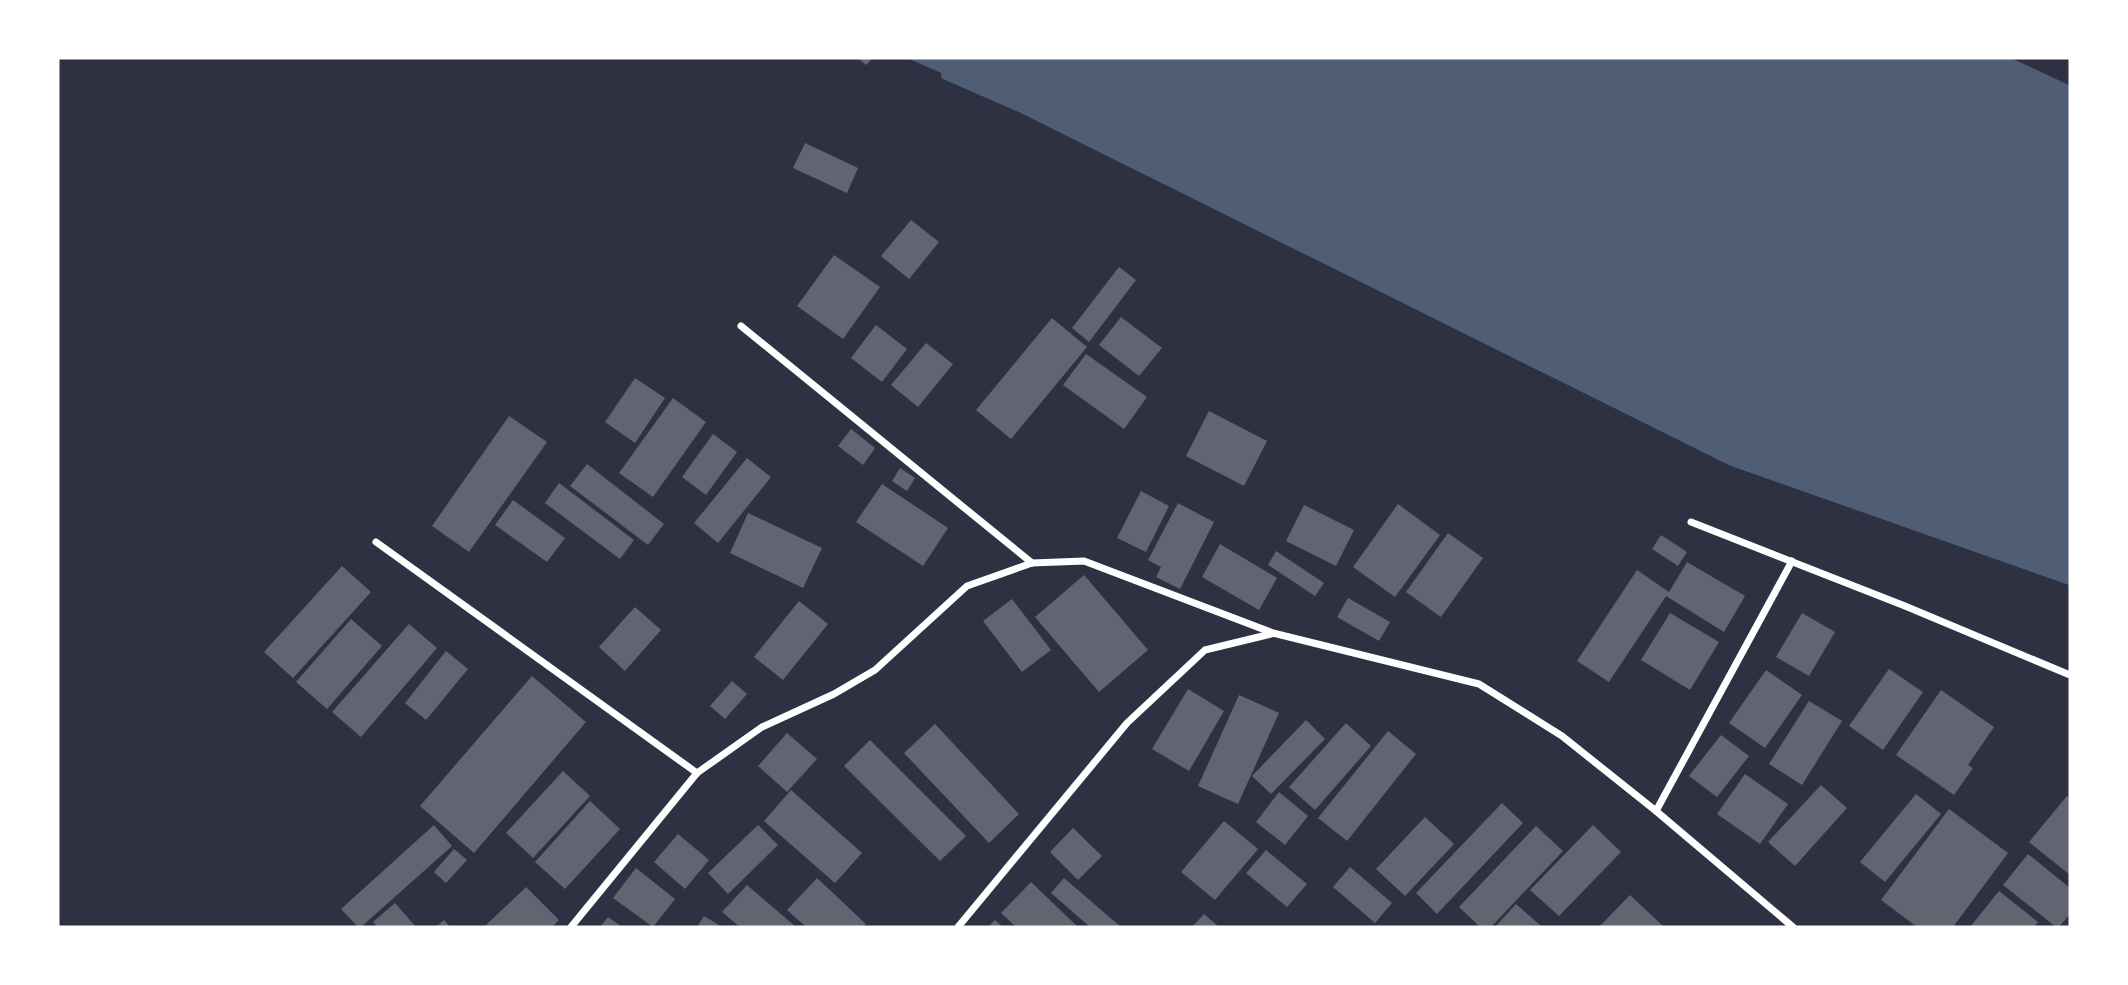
<svg xmlns="http://www.w3.org/2000/svg" width="2128" height="985" viewBox="0 0 2128 985" font-family="Literata,serif">
<style>
.water{fill:#4f5d75}
.lines{fill:none;stroke-linecap:round;stroke-linejoin:round}
.stream{stroke:#4f5d75;stroke-width:10}
.building{fill:#626471}
.minor{stroke:#fff;stroke-width:7}
</style>
<rect width="100%" height="100%" fill="#2d3142"/>
<!-- water -->
<path class="water" d="M907,58H1999L2070,91V580L1732,461L1024,109Z"/>
<g class="lines">
<!-- stream -->
<g class="stream">
<path d="M1999,58L2070,91"/>
<path d="M946,75L1024,109L1732,461L2070,580"/>
</g>
</g>
<!-- building -->
<g class="building">
<path d="M858,58H873L866,65Z"/>
<path d="M805,143L858,168L847,193L793,168Z"/>
<path d="M911,220L939,242L909,279L881,256Z"/>
<path d="M834,255L880,287L843,339L797,306Z"/>
<path d="M1119,267L1136,280L1089,342L1072,328Z"/>
<path d="M1121,317L1162,348L1139,376L1099,345Z"/>
<path d="M1052,318L1087,347L1011,439L976,410Z"/>
<path d="M876,325L907,349L882,382L851,358Z"/>
<path d="M926,343L953,364L918,407L891,385Z"/>
<path d="M1086,354L1147,397L1124,429L1063,385Z"/>
<path d="M635,378L665,398L635,443L605,422Z"/>
<path d="M673,398L706,422L653,497L619,473Z"/>
<path d="M1209,411L1267,441L1244,486L1186,456Z"/>
<path d="M509,416L547,442L469,552L432,526Z"/>
<path d="M851,429L875,448L863,465L838,446Z"/>
<path d="M713,434L737,452L706,495L682,477Z"/>
<path d="M747,458L771,477L718,543L694,523Z"/>
<path d="M587,464L664,524L648,545L570,486Z"/>
<path d="M900,468L915,478L907,491L892,481Z"/>
<path d="M559,483L634,540L620,559L545,503Z"/>
<path d="M882,484L948,528L923,566L856,522Z"/>
<path d="M1141,491L1169,506L1146,552L1117,538Z"/>
<path d="M513,500L565,538L547,562L495,525Z"/>
<path d="M1178,503L1214,522L1180,589L1156,577L1161,567L1148,560Z"/>
<path d="M1398,504L1440,535L1395,597L1353,567Z"/>
<path d="M1304,505L1354,530L1336,566L1286,541Z"/>
<path d="M748,513L822,548L803,588L730,553Z"/>
<path d="M1448,533L1483,558L1441,617L1406,592Z"/>
<path d="M1661,535L1687,552L1678,566L1652,549Z"/>
<path d="M1220,544L1277,578L1259,610L1202,577Z"/>
<path d="M1276,551L1324,583L1315,596L1268,565Z"/>
<path d="M1687,562L1745,596L1724,632L1666,596L1609,682L1577,661L1637,570L1669,592Z"/>
<path d="M342,566L371,592L293,678L264,652Z"/>
<path d="M1084,575L1148,650L1099,692L1035,617Z"/>
<path d="M1348,598L1390,622L1379,641L1337,617Z"/>
<path d="M1012,599L1051,650L1022,672L983,621Z"/>
<path d="M799,601L828,624L783,680L754,657Z"/>
<path d="M635,607L661,630L625,671L599,647Z"/>
<path d="M1670,613L1719,642L1690,690L1641,660Z"/>
<path d="M1802,613L1835,632L1809,676L1776,657Z"/>
<path d="M351,619L382,646L327,709L296,682Z"/>
<path d="M409,624L437,648L361,737L332,712Z"/>
<path d="M446,651L468,669L426,720L405,703Z"/>
<path d="M1889,669L1923,692L1883,750L1849,726Z"/>
<path d="M1766,670L1802,695L1765,748L1729,723Z"/>
<path d="M532,676L586,722L474,853L420,806Z"/>
<path d="M732,681L747,694L725,719L710,706Z"/>
<path d="M1188,689L1224,711L1189,771L1152,749Z"/>
<path d="M1941,690L1994,727L1968,765L1973,768L1954,795L1896,755Z"/>
<path d="M1239,695L1279,713L1238,804L1198,786Z"/>
<path d="M1809,701L1842,721L1802,785L1769,764Z"/>
<path d="M1306,720L1325,739L1271,794L1252,776Z"/>
<path d="M1346,723L1371,746L1315,810L1289,787Z"/>
<path d="M935,724L1019,814L989,843L904,753Z"/>
<path d="M1388,731L1416,754L1347,841L1318,818Z"/>
<path d="M787,733L817,759L787,792L758,766Z"/>
<path d="M1721,735L1749,756L1717,797L1689,776Z"/>
<path d="M870,740L966,836L940,861L844,766Z"/>
<path d="M563,771L590,796L533,858L506,833Z"/>
<path d="M1745,774L1788,804L1760,844L1717,814Z"/>
<path d="M1821,785L1847,808L1795,866L1768,842Z"/>
<path d="M791,790L862,853L835,883L764,821Z"/>
<path d="M1279,792L1308,816L1285,845L1256,822Z"/>
<path d="M1916,794L1941,814L1885,882L1860,862Z"/>
<path d="M2067,796L2070,799V875L2029,842Z"/>
<path d="M590,801L620,829L565,889L535,862Z"/>
<path d="M1502,803L1523,823L1437,914L1416,893Z"/>
<path d="M1949,809L2008,853L1953,927H1917L1881,900Z"/>
<path d="M1425,817L1454,844L1405,896L1376,869Z"/>
<path d="M1224,821L1258,849L1215,900L1181,872Z"/>
<path d="M434,825L452,846L361,927H358L341,909Z"/>
<path d="M758,825L778,845L728,894L708,873Z"/>
<path d="M1593,825L1621,852L1559,916L1530,890Z"/>
<path d="M1536,826L1563,851L1491,927H1480L1459,907Z"/>
<path d="M1073,828L1102,856L1078,880L1050,852Z"/>
<path d="M678,834L709,860L685,889L654,862Z"/>
<path d="M454,849L467,860L446,883L434,872Z"/>
<path d="M1266,850L1307,884L1287,907L1246,873Z"/>
<path d="M2028,854L2070,888V914L2059,927H2056L2003,885Z"/>
<path d="M1350,867L1392,903L1375,923L1333,887Z"/>
<path d="M636,868L675,899L653,927L613,898Z"/>
<path d="M817,878L866,924L862,927H806L787,910Z"/>
<path d="M1064,878L1121,927H1090L1051,893Z"/>
<path d="M1031,882L1078,927H1016L1001,913Z"/>
<path d="M747,885L796,927H740L722,912Z"/>
<path d="M526,887L559,920L552,927H484Z"/>
<path d="M1999,891L2038,922L2034,927H1970Z"/>
<path d="M1630,895L1664,927H1599Z"/>
<path d="M395,903L416,927H378L373,922Z"/>
<path d="M1516,904L1542,927H1495Z"/>
<path d="M1204,914L1219,927H1192Z"/>
<path d="M704,916L722,927H697Z"/>
<path d="M608,917L622,927H600Z"/>
<path d="M444,920L450,927H436Z"/>
<path d="M995,920L1003,927H988Z"/>
</g>
<g class="lines">
<!-- minor -->
<g class="minor">
<path d="M741,326L1032,563"/>
<path d="M1691,522L1905,606L2070,675"/>
<path d="M376,542L697,773"/>
<path d="M1656,811L1792,561"/>
<path d="M571,927L697,773L762,727L834,694L875,670L967,586L1032,563L1084,561L1273,633L1479,684L1562,736L1656,811L1793,927"/>
<path d="M958,927L1127,723L1205,650L1271,634"/>
</g>
</g>
<!-- border -->
<rect width="2128" height="985" fill="none" stroke="#ffffff" stroke-width="119"/>
</svg>
